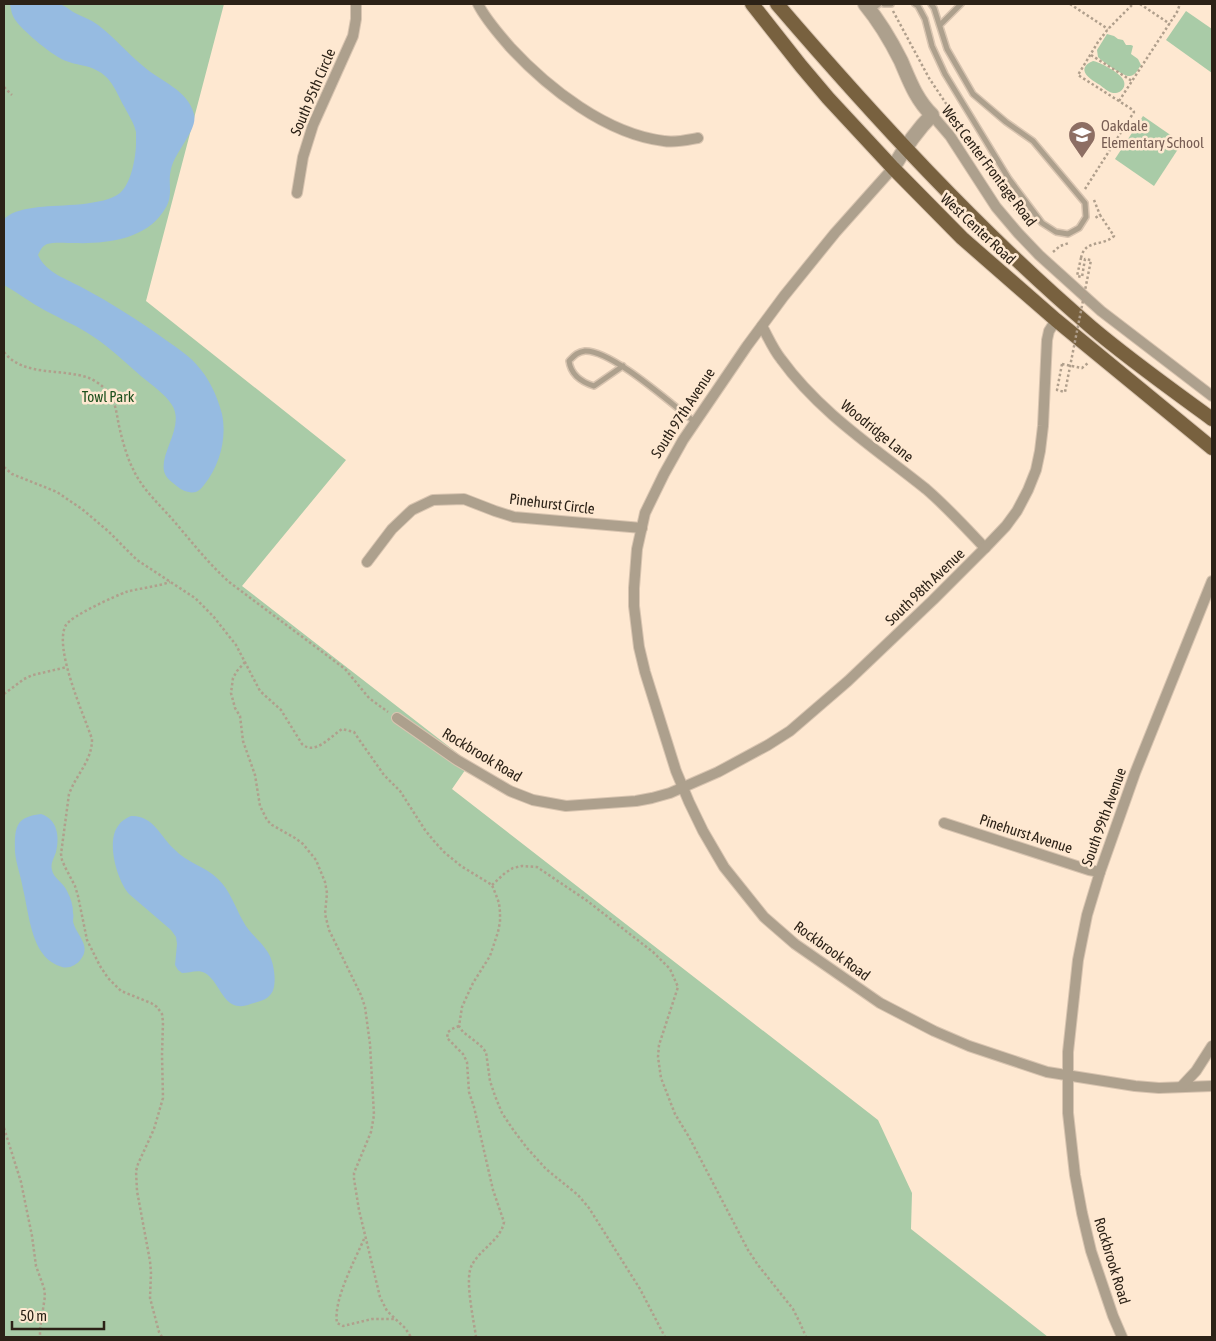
<svg xmlns="http://www.w3.org/2000/svg" width="1216" height="1341" viewBox="0 0 1216 1341" font-family="'Asap Condensed',sans-serif">
<style>
.green{fill:#a9cba7}
.water{fill:#96bbe1}
.lines{fill:none;stroke-linecap:round;stroke-linejoin:round}
.service-casing{stroke:#d8c4b0;stroke-width:8}
.minor-casing{stroke:#d8c4b0;stroke-width:12}
.tertiary-casing{stroke:#d8c4b0;stroke-width:16}
.primary-casing{stroke:#d8c4b0;stroke-width:16}
.path{stroke:#b09f8c;stroke-width:2.5;stroke-dasharray:2.5 2.5;stroke-linecap:butt}
.service{stroke:#ada08d;stroke-width:5}
.minor{stroke:#ada08d;stroke-width:10}
.tertiary{stroke:#ada08d;stroke-width:14}
.primary{stroke:#78613f;stroke-width:14}
.path-bridge{stroke:#b09f8c;stroke-width:2.5;stroke-dasharray:2.5 2.5;stroke-linecap:butt}
.labels{text-anchor:middle;stroke-width:5;stroke-linejoin:round;paint-order:stroke}
.street-label{font-size:15px;fill:#2c2217;stroke:#fee8d1}
.education-label{font-size:15px;fill:#785e54;stroke:#fee8d1;text-anchor:start}
.park-label{font-size:15px;fill:#1d501d;stroke:#fee8d1}
</style>
<rect width="100%" height="100%" fill="#fee8d1"/>
<!-- green -->
<g class="green">
<path d="M4,4H224L146,301L346,460L242,586L470,763L452,789L878,1120L912,1193L911,1229L1048,1337H4Z"/>
<path d="M1186,11L1212,29V73L1166,40Z"/>
<path d="M1107,34L1114,36L1118,39L1123,40L1126,45H1131L1133,46L1131,54L1138,59L1141,65C1138,69 1136,75 1130,76C1124,77 1103,62 1098,57L1097,50Z"/>
<path d="M1093,61C1100,62 1118,72 1122,78C1128,85 1122,94 1113,93C1108,92 1104,88 1100,85C1091,80 1074,69 1093,61Z"/>
<path d="M1143,116L1182,143L1154,186L1115,159Z"/>
</g>
<!-- water -->
<g class="water">
<path d="M10,4C18,4 58,2 62,5C67,7 71,11 75,13C80,16 87,18 92,21C109,31 127,53 143,66C160,81 188,90 194,114C198,130 175,151 171,169C167,185 175,196 163,212C144,240 105,244 74,243C67,243 53,242 47,244C42,246 40,251 38,255C46,273 67,279 83,288C111,303 138,320 163,338C174,346 187,354 196,364C209,378 217,395 222,414C227,438 220,465 204,485C200,490 196,494 189,492C182,491 178,487 173,483C169,480 165,476 164,471C160,452 185,426 172,405C165,394 152,385 142,377C124,361 106,344 86,332C73,324 59,318 46,311C31,303 18,293 4,285V219C14,210 26,209 39,207C60,205 104,206 120,193C131,184 136,157 136,143C136,140 136,135 136,132C134,123 129,116 125,108C117,94 112,77 96,70C87,65 76,65 66,61C54,57 24,32 16,21C12,16 11,10 10,4Z"/>
<path d="M41,814C57,819 60,836 56,852C54,858 50,864 52,870C53,878 64,883 67,891C71,898 73,906 73,913C74,916 73,918 73,921C75,934 92,945 81,959C77,965 69,969 62,967C55,965 47,960 43,954C30,937 28,909 23,889C21,876 16,864 15,852C15,843 14,833 18,825C22,817 33,815 41,814Z"/>
<path d="M131,816C153,815 160,836 174,849C187,863 205,866 218,879C230,890 235,907 243,921C249,933 260,940 267,951C274,960 278,985 271,994C266,1000 261,1001 254,1003C250,1004 244,1007 239,1006C223,1006 218,980 205,973C198,969 190,973 182,973L178,970L175,965L177,944L176,937L171,930L129,894C117,880 106,842 118,826C121,821 126,818 131,816Z"/>
</g>
<g class="lines">
<defs>
<g id="service">
<path d="M884,4H891"/>
<path d="M915,4L918,6L925,19L932,46L945,74L1009,179L1042,223L1056,232L1068,234L1079,228L1086,217L1085,203L1033,141L1006,122L973,94L947,49L934,8L931,4"/>
<path d="M871,10L879,4"/>
<path d="M940,25L961,4"/>
<path d="M623,366L594,386C581,382 571,375 569,361C574,356 577,352 585,351C612,350 671,404 695,422"/>
</g>
<g id="minor">
<path d="M478,4C486,20 499,34 510,47C548,88 606,134 664,141C675,143 687,140 698,138"/>
<path d="M932,115L950,136L996,207L1018,233L1039,255L1101,311L1212,396"/>
<path d="M893,168L835,233L784,296L747,346L683,440L664,474L645,513L637,549L634,588V606L639,647L645,672L676,771L689,802L703,831L724,867L764,917L795,944L880,1003L934,1031L969,1046L1047,1072L1135,1086L1159,1088L1212,1086"/>
<path d="M297,193L303,157L313,125L353,36L356,19V4"/>
<path d="M762,326C768,337 773,349 781,359C820,413 875,448 926,489C947,507 966,528 985,548"/>
<path d="M367,562L392,529L412,510L433,500L464,499L495,511L514,517L642,528"/>
<path d="M397,718L457,760L510,791L533,800L566,806L636,801L652,798L670,793L718,772L768,745L790,731L848,681L933,600L985,548L1006,526L1017,511L1028,490L1036,470L1040,451L1043,426L1047,340L1049,331L1056,320"/>
<path d="M944,823L1089,870L1100,872"/>
<path d="M1181,1087L1196,1071L1212,1046"/>
<path d="M1122,1337L1113,1316L1091,1251L1082,1213L1075,1175L1068,1113V1052L1078,960L1087,915L1100,872L1135,773L1212,581"/>
</g>
<path id="tertiary" d="M865,4C879,21 891,41 901,61C910,82 916,99 932,115C916,131 904,149 893,168"/>
<g id="primary">
<path d="M752,4L801,66L828,98L893,168L962,238L1056,320L1212,448"/>
<path d="M777,4C875,118 977,229 1091,327C1130,360 1171,389 1212,419"/>
</g>
</defs>
<!-- service casing -->
<use href="#service" class="service-casing"/>
<!-- minor casing -->
<use href="#minor" class="minor-casing"/>
<!-- tertiary casing -->
<use href="#tertiary" class="tertiary-casing"/>
<!-- primary casing -->
<use href="#primary" class="primary-casing"/>
<!-- path -->
<g class="path">
<path d="M1070,4L1108,29"/>
<path d="M1140,4L1170,24"/>
<path d="M893,11L929,78L957,120L991,176"/>
<path d="M1091,55L1132,81"/>
<path d="M4,87L12,95"/>
<path d="M1119,101L1177,12L1180,4"/>
<path d="M996,185L1020,217"/>
<path d="M1085,189L1134,112L1133,110L1078,75L1098,42L1108,29L1133,4"/>
<path d="M1094,200L1100,215"/>
<path d="M1053,252L1060,246L1069,243"/>
<path d="M1081,258C1085,239 1102,247 1114,236L1100,215L1095,218"/>
<path d="M4,352C23,377 62,368 89,378C94,380 100,384 104,388C117,399 116,415 120,430C123,443 127,457 133,469C142,489 159,504 173,520C191,541 208,563 229,582L345,669L369,698L388,712"/>
<path d="M1062,364L1082,368L1088,363"/>
<path d="M4,467L12,474L57,492L70,501L82,509L108,531L137,560L195,598L213,616L236,645L260,691L281,710L302,744C315,756 331,736 342,729L354,732L358,738L384,775L400,791L425,830L434,841L444,852L461,866L492,885L496,895L499,903L500,912V922L498,932L490,956L473,983L467,996L462,1007L459,1026L463,1032L480,1045L486,1052L490,1081L495,1096L502,1113L514,1131L527,1148L546,1169L578,1195L589,1208L640,1289L665,1337"/>
<path d="M245,662L237,671L233,678L231,693L235,708L240,716L243,741L255,775L260,806L267,820L272,825L295,838L303,844L316,860L325,882L327,893L325,914L329,930L361,995L365,1007L370,1044L374,1115L371,1132L354,1173V1179L359,1210L380,1297L387,1311L405,1328L411,1337"/>
<path d="M4,694L24,679L33,675L67,667"/>
<path d="M492,885L505,873L513,868L522,866L537,867L586,900L653,952L670,969L678,987L659,1045L658,1057L661,1078L675,1114L689,1137L748,1250L758,1265L793,1309L800,1323L806,1337"/>
<path d="M459,1026L452,1029L448,1032L447,1038L463,1054L467,1062L469,1092L474,1107L493,1190L504,1222C501,1240 480,1249 472,1265C464,1278 474,1321 476,1337"/>
<path d="M4,1128L21,1182L32,1236L36,1266L44,1288L45,1296L40,1329V1337"/>
<path d="M364,1239C355,1260 333,1300 337,1323L343,1326L372,1319H395"/>
<path d="M162,1337L159,1332L150,1298L151,1273L150,1261L137,1191L136,1171L138,1164L154,1129L163,1098L162,1055L163,1022L162,1014L157,1007L151,1003L121,991L108,978L100,966L87,940L78,896L75,886L65,867L62,860L61,854L69,794C77,773 92,761 92,739C84,715 53,647 66,625C71,616 115,596 126,592C140,588 156,587 170,582"/>
</g>
<!-- service -->
<use href="#service" class="service"/>
<!-- minor -->
<use href="#minor" class="minor"/>
<!-- tertiary -->
<use href="#tertiary" class="tertiary"/>
<!-- primary -->
<use href="#primary" class="primary"/>
<!-- path-bridge -->
<path class="path-bridge" d="M1062,364L1057,390L1065,392L1091,260L1085,259L1082,277L1077,276L1081,258"/>
</g>
<!-- icons -->
<defs>
<symbol id="school-pin" viewBox="-11 -11 22 30"><path d="M0 17L-7.5 6A9.5 9.5 0 1 1 7.5 6Z" fill="#8d6e63" stroke="#fee8d1"/><path d="M0-5L7-2L0 1L-7-2ZM-4 1L0 2.5L4 1V4Q0 6-4 4Z" fill="#fff"/></symbol>
</defs>
<g fill-rule="evenodd">
<use href="#school-pin" x="1066" y="119" width="32" height="43"/>
</g>
<g class="labels">
<!-- street labels -->
<g class="street-label">
<text transform="translate(313 92) rotate(-67)" y="5">South 95th Circle</text>
<text transform="translate(989 166) rotate(53)" y="5">West Center Frontage Road</text>
<text transform="translate(978 229) rotate(43)" y="5">West Center Road</text>
<text transform="translate(683 413) rotate(-57)" y="5">South 97th Avenue</text>
<text transform="translate(877 431) rotate(39)" y="5">Woodridge Lane</text>
<text transform="translate(552 504) rotate(7)" y="5">Pinehurst Circle</text>
<text transform="translate(925 587) rotate(-44)" y="5">South 98th Avenue</text>
<text transform="translate(482 755) rotate(31)" y="5">Rockbrook Road</text>
<text transform="translate(1104 817) rotate(-70)" y="5">South 99th Avenue</text>
<text transform="translate(1026 834) rotate(18)" y="5">Pinehurst Avenue</text>
<text transform="translate(832 951) rotate(36)" y="5">Rockbrook Road</text>
<text transform="translate(1112 1261) rotate(73)" y="5">Rockbrook Road</text>
</g>
<!-- education labels -->
<g class="education-label">
<text x="1101" y="131">Oakdale<tspan x="1101" dy="17">Elementary School</tspan></text>
</g>
<!-- park labels -->
<g class="park-label">
<text x="108" y="402">Towl Park</text>
</g>
</g>
<!-- border -->
<rect width="1216" height="1341" fill="none" stroke="#2c2217" stroke-width="10"/>
<!-- scale -->
<path d="M12 1321v8h92v-8" fill="none" stroke="#2c2217" stroke-width="2.5"/>
<text x="20" y="1321" font-size="15" fill="#2c2217" stroke="#fee8d1" stroke-width="4" paint-order="stroke">50 m</text>
</svg>
